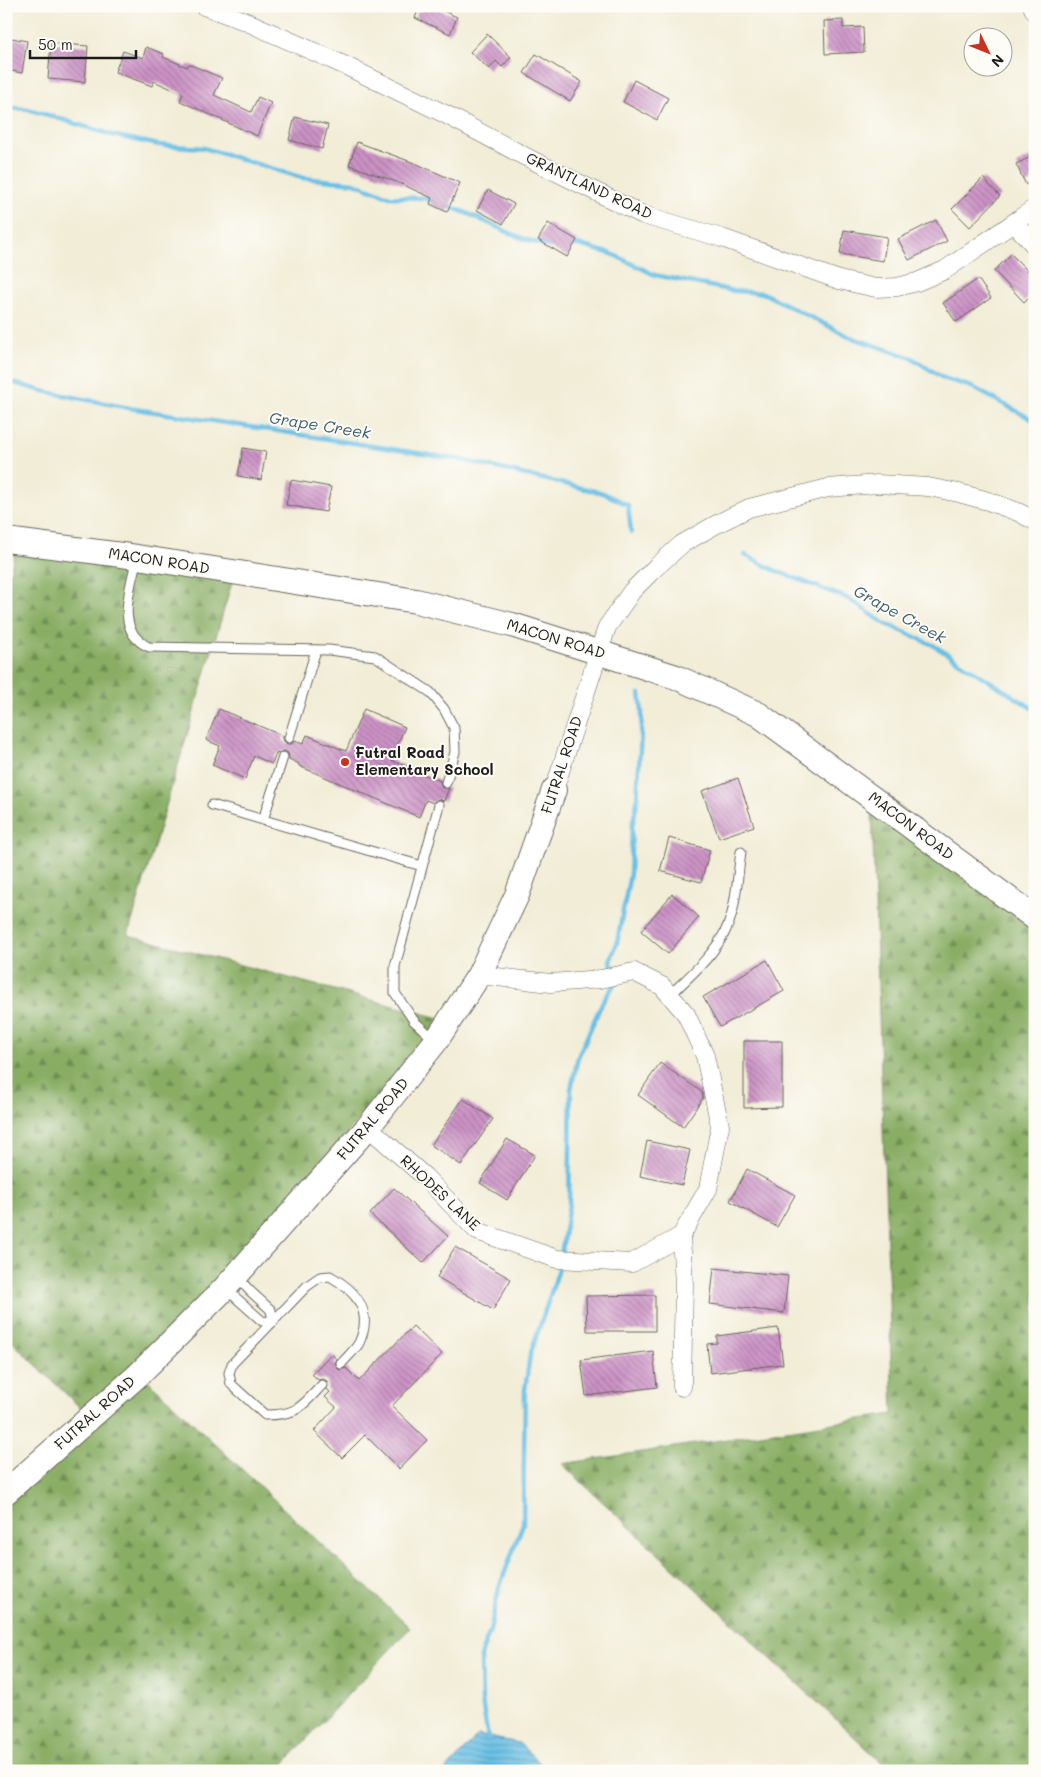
<svg xmlns="http://www.w3.org/2000/svg" width="1041" height="1777" viewBox="0 0 1041 1777" font-family="Mali,sans-serif">
<style>
.forest{fill:url(#forest-firs);stroke:#526440}
.water{fill:url(#water-rules);stroke:#426e80}
.lines{fill:none;stroke-linecap:round;stroke-linejoin:round}
.stream{stroke:#67bfe5;stroke-width:4.5}
.building{fill:url(#building-back-hatch)}
.lane-casing{stroke:#67655d;stroke-width:11}
.street-casing{stroke:#67655d;stroke-width:19}
.secondary-casing{stroke:#67655d;stroke-width:26}
.lane{stroke:#fff;stroke-width:9}
.street{stroke:#fff;stroke-width:18}
.secondary{stroke:#fff;stroke-width:24}
.poi-dot{fill:#c8321e;stroke:#fdfcf7;stroke-width:2}
.labels{text-anchor:middle;stroke-width:4;stroke-linejoin:round;paint-order:stroke}
.street-label{font-size:15px;fill:#1c1c1c;stroke:#fdfcf7}
.poi-label{font-size:15px;font-weight:bold;fill:#1c1c1c;stroke:#fdfcf7;text-anchor:start}
.water-label{font-size:16px;font-style:italic;fill:#3a5d6c;stroke:#fdfcf7}
</style>
<defs>
<pattern id="forest-firs" width="22" height="20" patternUnits="userSpaceOnUse" patternTransform="scale(1.25)"><rect width="22" height="20" fill="#88ad63"/><path d="M5 1l3.5 6h-7zM16 11l3.5 6h-7z" fill="#6e8c51"/></pattern>
<pattern id="water-rules" width="6" height="5" patternUnits="userSpaceOnUse" patternTransform="scale(1.25)"><rect width="6" height="5" fill="#67bfe5"/><path d="M0 2.5h6" fill="none" stroke="#549ab9"/></pattern>
<pattern id="building-back-hatch" width="6" height="6" patternUnits="userSpaceOnUse" patternTransform="scale(1.25)"><rect width="6" height="6" fill="#cc93c6"/><path d="M-1 5l2 2M0 0l6 6M5-1l2 2" fill="none" stroke="#a577a0"/></pattern>
</defs>
<rect width="100%" height="100%" fill="#fdfcf7"/>
<filter id="ink" filterUnits="userSpaceOnUse"><feTurbulence type="fractalNoise" baseFrequency=".02" numOctaves="2"/><feDisplacementMap in="SourceGraphic" scale="10" xChannelSelector="R" yChannelSelector="G"/><feConvolveMatrix kernelMatrix="1 2 1 2 8 2 1 2 1" color-interpolation-filters="sRGB"/></filter>
<filter id="wash" filterUnits="userSpaceOnUse"><feTurbulence type="fractalNoise" baseFrequency=".0096" numOctaves="4" result="noise"/><feDisplacementMap in="SourceGraphic" scale="20" xChannelSelector="R" yChannelSelector="G"/><feGaussianBlur stdDeviation="1.12" result="paint"/><feColorMatrix in="noise" values="0 0 0 0 0 0 0 0 0 0 0 0 0 0 0 0 0 1.4 0 .05"/><feComposite in="paint" operator="in"/></filter>
<g filter="url(#wash)">
<rect width="100%" height="100%" fill="#f2edd7"/>
<!-- forest -->
<g class="forest">
<path d="M17,542L236,569L128,935L447,1020L138,1371L410,1628L277,1771H6V1496L95,1422L6,1336V590Z"/>
<path d="M871,785L1035,908V1771H891L562,1464L893,1414Z"/>
</g>
<!-- water -->
<path class="water" d="M478,1735L519,1743L540,1763V1771H445Z"/>
<g class="lines">
<!-- stream -->
<g class="stream">
<path d="M6,108L28,109L112,135L159,145L204,148L303,178L354,183L390,197L424,198L435,201"/>
<path d="M445,205C481,216 513,240 551,246"/>
<path d="M569,245H579L612,254L655,275L734,291L763,293L850,337L912,358L943,378L972,387L1035,421"/>
<path d="M6,381L43,391L129,408L462,460L603,493L628,505L631,532"/>
<path d="M745,555L774,570L849,599L884,623L933,645L1035,710"/>
<path d="M615,973L610,961L617,943L630,874L632,826L637,803L642,713L640,694"/>
<path d="M561,1256L569,1204L571,1089L578,1057L602,1003L616,982"/>
<path d="M488,1738L482,1701L481,1654L490,1631L499,1588L523,1524L525,1390L530,1355L558,1272L560,1264"/>
</g>
</g>
<g id="blocks">
<!-- building -->
<g class="building">
<path d="M420,6H432L457,17L450,34L415,18Z"/>
<path d="M843,20V28L863,27L864,52L825,54L824,21Z"/>
<path d="M487,34L511,57L502,67L496,61L489,69L470,52Z"/>
<path d="M6,37L27,41L22,73L6,70Z"/>
<path d="M51,43L88,46L85,82L48,79Z"/>
<path d="M146,47L164,54L163,57L187,67L189,64L222,78L214,95L251,112L258,97L271,103L257,136L180,101L183,94L154,81L152,86L115,72L123,51L143,58Z"/>
<path d="M536,54L582,82L570,101L524,73Z"/>
<path d="M634,80L668,98L657,120L623,102Z"/>
<path d="M295,117L328,125L322,149L289,140Z"/>
<path d="M357,142L417,164L460,183L447,212L430,204L432,198L397,182L349,165Z"/>
<path d="M1035,155V180L1026,185L1016,164Z"/>
<path d="M983,178L1000,196L970,227L952,209Z"/>
<path d="M488,190L514,204L503,224L477,210Z"/>
<path d="M936,220L947,241L909,260L898,239Z"/>
<path d="M548,223L577,240L567,257L538,240Z"/>
<path d="M844,230L887,237L883,261L840,254Z"/>
<path d="M1011,254L1035,278V291L1024,302L994,271Z"/>
<path d="M978,279L991,298L956,322L943,303Z"/>
<path d="M243,448L266,452L261,480L238,476Z"/>
<path d="M291,480L331,487L326,512L286,505Z"/>
<path d="M219,709L283,736V740L287,744H291L295,741L303,744L307,735L346,751L364,709L405,727L391,760L440,781L442,788H449L444,801L438,799L433,803L426,800L419,817L299,766V764L289,759L288,753L284,751L276,754L272,764L254,756L245,779L212,765L220,746L206,740Z"/>
<path d="M738,778L754,826L719,838L702,791Z"/>
<path d="M669,838L710,850L701,882L660,871Z"/>
<path d="M672,894L699,917L668,954L641,931Z"/>
<path d="M767,960L784,991L720,1027L703,997Z"/>
<path d="M744,1041H782V1107L744,1108Z"/>
<path d="M660,1063L702,1092L703,1098L683,1127L638,1095Z"/>
<path d="M463,1099L493,1119L461,1165L431,1145Z"/>
<path d="M507,1139L535,1155L507,1200L480,1183Z"/>
<path d="M647,1141L690,1150L682,1185L640,1176Z"/>
<path d="M747,1169L795,1195L777,1227L730,1201Z"/>
<path d="M394,1188L448,1236L423,1263L370,1214Z"/>
<path d="M455,1247L511,1279L493,1310L437,1277Z"/>
<path d="M714,1268L788,1276L784,1313L710,1304Z"/>
<path d="M655,1295V1331H587L586,1296Z"/>
<path d="M413,1326L442,1354L392,1406L427,1440L399,1469L365,1435L342,1458L314,1431L336,1407L325,1397L330,1392L327,1389L328,1386L327,1381L323,1379L318,1380L312,1374L331,1354L337,1359L335,1363L337,1368L340,1370L346,1368L359,1381Z"/>
<path d="M778,1328L783,1364L710,1373L707,1344L717,1343V1336Z"/>
<path d="M653,1351L657,1387L586,1396L581,1360Z"/>
</g>
</g>
</g>
<g filter="url(#ink)">
<use href="#blocks" fill-opacity="0" stroke="#67655d" stroke-width="1"/>
<g class="lines">
<defs>
<g id="lane">
<path d="M137,557C131,587 113,631 149,647L329,650L375,656L430,692L444,709L454,728L455,752L446,783"/>
<path d="M289,738L316,650"/>
<path d="M212,805L422,866"/>
<path d="M263,820L283,757"/>
<path d="M670,995C694,972 724,947 732,913C737,893 738,872 741,852"/>
<path d="M436,1041L414,1021L395,993V966L439,805"/>
<path d="M225,1288L262,1321L273,1322L271,1310L250,1291L236,1276"/>
<path d="M322,1385C301,1407 298,1415 265,1415L231,1384L229,1373L232,1364L307,1286L320,1277L330,1276C356,1291 374,1311 359,1343C355,1350 347,1357 341,1364"/>
</g>
<g id="street">
<path d="M204,6L245,21L346,66L445,114L528,158L643,215L722,238L839,280L876,288L897,287L917,282L945,270L1035,208"/>
<path d="M1032,6L1035,12"/>
<path d="M1014,223L1035,246"/>
<path d="M554,790L607,627L632,591L655,568L682,544L715,525L749,508L828,488L878,484L928,487L959,493L988,501L1018,512L1035,521"/>
<path d="M368,1127L425,1177L477,1231L557,1259L632,1263L681,1236L708,1189L720,1126L705,1056L686,1014L662,986L634,972L601,979L551,983L479,975"/>
<path d="M681,1236L684,1284L682,1387"/>
</g>
<g id="secondary">
<path d="M6,540L137,557L416,601L512,625L676,677L758,714L1035,918"/>
<path d="M6,1492L137,1376L225,1288L368,1127L436,1041L479,975L517,895L554,790"/>
</g>
</defs>
<!-- lane casing -->
<use href="#lane" class="lane-casing"/>
<!-- street casing -->
<use href="#street" class="street-casing"/>
<!-- secondary casing -->
<use href="#secondary" class="secondary-casing"/>
<!-- lane -->
<use href="#lane" class="lane"/>
<!-- street -->
<use href="#street" class="street"/>
<!-- secondary -->
<use href="#secondary" class="secondary"/>
</g>
</g>
<!-- markers -->
<circle class="poi-dot" cx="345" cy="762" r="5"/>
<g class="labels">
<!-- street labels -->
<g class="street-label">
<text transform="translate(589 186) rotate(25)" y="5">GRANTLAND ROAD</text>
<text transform="translate(159 561) rotate(9)" y="5">MACON ROAD</text>
<text transform="translate(556 639) rotate(17)" y="5">MACON ROAD</text>
<text transform="translate(562 765) rotate(-72)" y="5">FUTRAL ROAD</text>
<text transform="translate(911 826) rotate(37)" y="5">MACON ROAD</text>
<text transform="translate(373 1119) rotate(-50)" y="5">FUTRAL ROAD</text>
<text transform="translate(440 1193) rotate(43)" y="5">RHODES LANE</text>
<text transform="translate(95 1413) rotate(-42)" y="5">FUTRAL ROAD</text>
</g>
<!-- poi labels -->
<g class="poi-label">
<text x="355" y="758">Futral Road<tspan x="355" dy="17">Elementary School</tspan></text>
</g>
<!-- water labels -->
<g class="water-label">
<text transform="translate(320 425) rotate(9)" y="6">Grape Creek</text>
<text transform="translate(900 614) rotate(29)" y="6">Grape Creek</text>
</g>
</g>
<!-- margin -->
<rect width="1041" height="1777" fill="none" stroke="#fdfcf7" stroke-width="25"/>
<!-- north arrow -->
<g transform="translate(988 52) rotate(133)"><circle r="24" fill="#fdfcf7" stroke="#a3a29f"/>
<path d="M0-4L9 19L0 12L-9 19Z" fill="#c8321e"/>
<text y="-8" font-size="14" font-weight="bold" text-anchor="middle" fill="#1c1c1c">N</text>
</g>
<!-- scale -->
<path d="M30 50v8h106v-8" fill="none" stroke="#1c1c1c" stroke-width="2.5"/>
<text x="38" y="50" font-size="15" fill="#1c1c1c" stroke="#fdfcf7" stroke-width="4" paint-order="stroke">50 m</text>
</svg>
